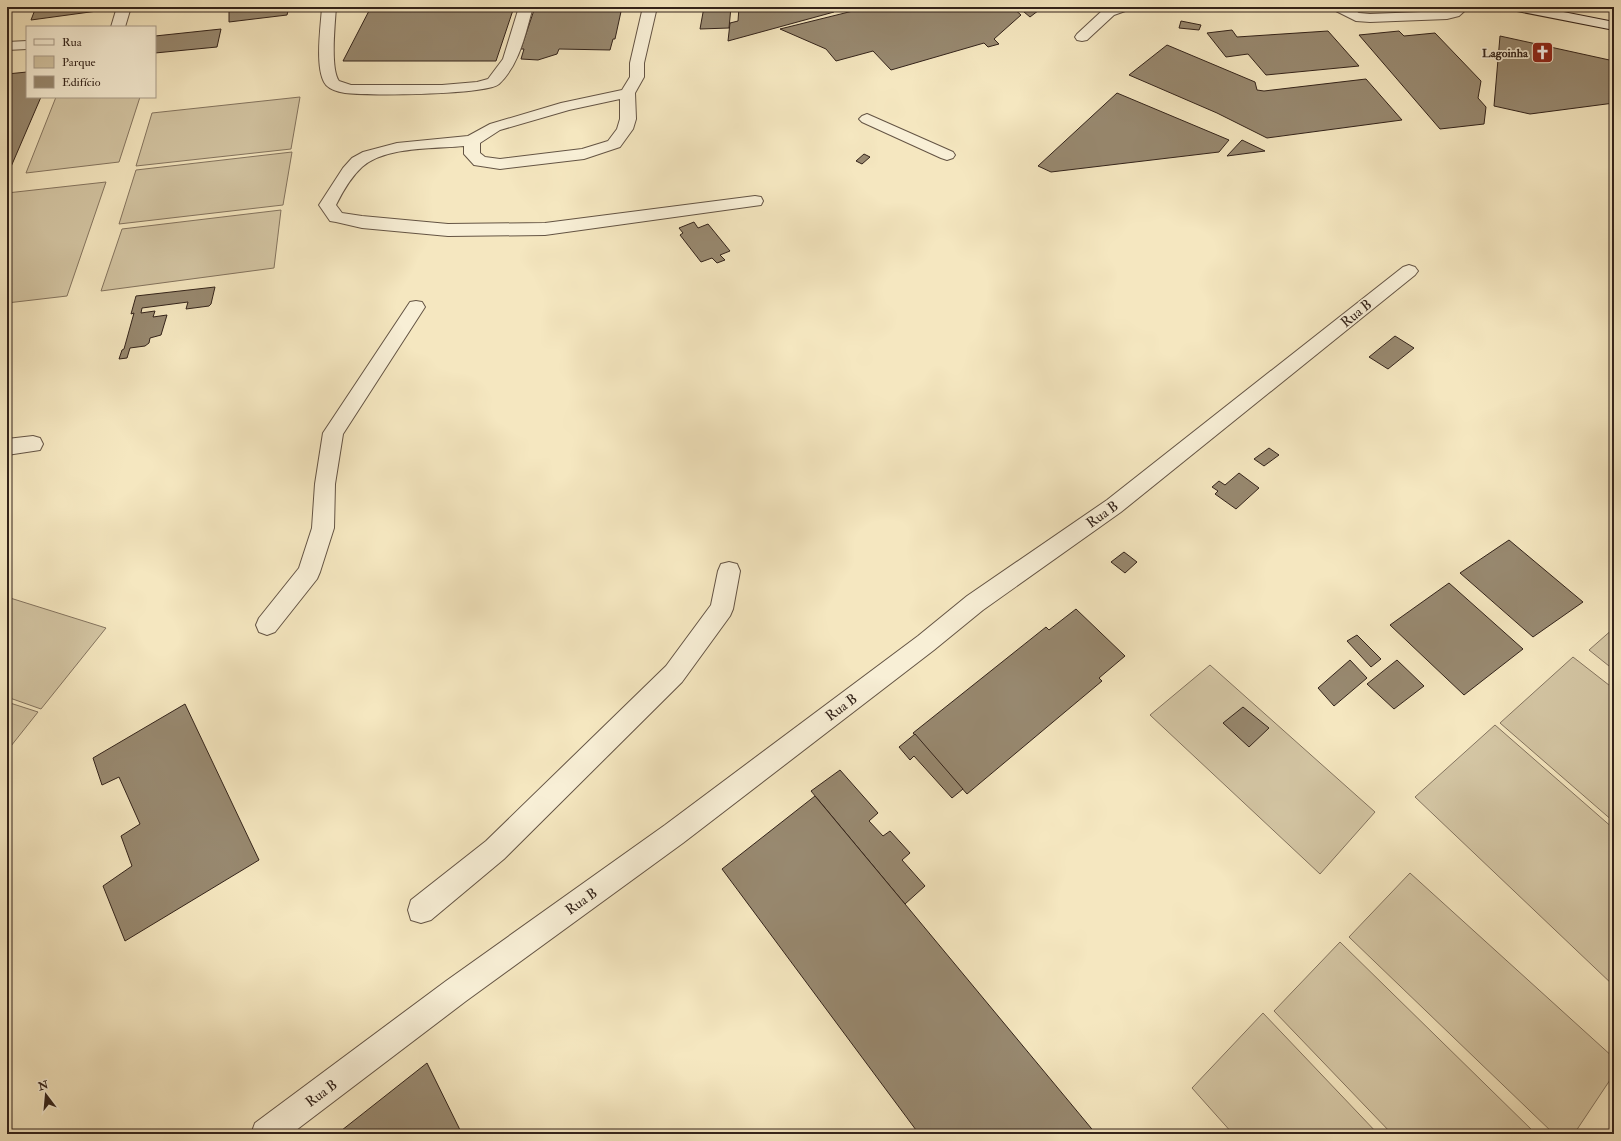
<svg xmlns="http://www.w3.org/2000/svg" width="1621" height="1141" viewBox="0 0 1621 1141" font-family="'IM FELL Double Pica',serif">
<style>
.green{fill:#d4c6a4;stroke:#84745f}
.building{fill:#988970;stroke:#33231a}
.lines{fill:none;stroke-linecap:round;stroke-linejoin:round}
.lane-casing{stroke:#645444;stroke-width:2}
.street-casing{stroke:#645444;stroke-width:2}
.secondary-casing{stroke:#33231a;stroke-width:2}
.lane{fill:#f8efd6;fill-rule:evenodd}
.street{fill:#f8efd6;fill-rule:evenodd}
.secondary{fill:#f8efd6;fill-rule:evenodd}
.labels{text-anchor:middle;stroke-width:3.5;stroke-linejoin:round;paint-order:stroke}
.far-poi-label{font-size:12px;font-weight:bold;fill:#33231a;stroke:#f8efd6;text-anchor:end}
.street-label{font-size:14px;fill:#33231a;stroke:#f8efd6}
</style>
<rect width="100%" height="100%" fill="#f5e7c0"/>
<filter id="stains"><feTurbulence type="fractalNoise" baseFrequency=".005" numOctaves="4"/><feColorMatrix values="0 0 0 0 .2 0 0 0 0 .09 0 0 0 0 .02 0 0 0 .5 -.17"/></filter>
<radialGradient id="worn" r=".72"><stop offset=".6" stop-color="#630" stop-opacity="0"/><stop offset="1" stop-color="#630" stop-opacity=".3"/></radialGradient>
<!-- green -->
<g class="green">
<path d="M56,97H140L119,162L26,173Z"/>
<path d="M300,97L291,149L136,166L152,113Z"/>
<path d="M292,152L283,205L119,224L136,170Z"/>
<path d="M106,182L67,296L7,303V193Z"/>
<path d="M281,210L274,268L101,291L122,229Z"/>
<path d="M7,597L106,628L41,709L7,697Z"/>
<path d="M1614,628V670L1589,650Z"/>
<path d="M1573,657L1614,689V822L1500,723Z"/>
<path d="M1210,665L1375,812L1320,874L1150,715Z"/>
<path d="M7,702L38,712L7,751Z"/>
<path d="M1495,725L1614,829V986L1415,797Z"/>
<path d="M1410,873L1614,1058V1074L1574,1134H1554L1349,937Z"/>
<path d="M1340,942L1536,1134H1392L1274,1011Z"/>
<path d="M1263,1013L1378,1134H1233L1192,1088Z"/>
</g>
<!-- building -->
<g class="building">
<path d="M36,7H112V9L31,20Z"/>
<path d="M229,7H289L287,15L229,22Z"/>
<path d="M371,7H514L496,61H343Z"/>
<path d="M535,7H622L615,39H613L610,50L559,49L557,54L538,60L521,59L524,49H521Z"/>
<path d="M704,7H731L729,28L700,29Z"/>
<path d="M739,7H834V12L728,41L730,23L738,21Z"/>
<path d="M869,7H1012L1021,15L994,39L999,44L988,47L984,43L891,70L873,51L836,61L826,49L780,29Z"/>
<path d="M1018,7H1043L1030,17Z"/>
<path d="M1181,21L1201,25L1199,30L1179,28Z"/>
<path d="M221,29L217,47L155,53V36Z"/>
<path d="M1232,30L1237,37L1328,31L1359,66L1266,75L1248,54L1226,57L1207,33Z"/>
<path d="M1399,31L1404,36L1435,33L1481,81L1478,98L1486,107L1484,124L1440,129L1359,35Z"/>
<path d="M1500,36L1614,61V103L1530,114L1494,106Z"/>
<path d="M1167,45L1255,82L1257,90L1264,91L1366,79L1402,120L1267,138L1217,113L1129,75Z"/>
<path d="M27,72V97H41L7,176V74Z"/>
<path d="M1117,93L1229,140L1219,152L1051,172L1038,166Z"/>
<path d="M1242,140L1265,151L1227,156Z"/>
<path d="M864,154L870,157L862,164L856,161Z"/>
<path d="M694,222L698,228L708,224L730,251L720,255L725,260L717,263L712,258L701,262L680,235L683,233L679,228Z"/>
<path d="M215,287L211,304L209,306L186,309L188,302L142,308L141,313L155,311L153,317L167,315L161,335L150,338L149,343L145,346L130,348L127,358L119,359L122,350L124,349L134,313L131,314L136,296Z"/>
<path d="M1395,336L1414,348L1388,369L1369,357Z"/>
<path d="M1269,448L1279,455L1264,466L1254,459Z"/>
<path d="M1239,473L1259,488L1236,509L1215,494L1218,491L1212,487L1219,481L1225,485Z"/>
<path d="M1509,540L1583,602L1533,637L1460,573Z"/>
<path d="M1124,552L1137,562L1125,573L1111,562Z"/>
<path d="M1449,583L1523,649L1464,695L1390,625Z"/>
<path d="M1076,609L1125,656L1099,678L1102,681L967,794L913,733L1046,627L1049,630Z"/>
<path d="M1357,635L1381,659L1371,667L1347,641Z"/>
<path d="M1350,660L1367,678L1334,706L1318,688Z"/>
<path d="M1397,660L1424,686L1394,709L1367,684Z"/>
<path d="M185,704L259,860L125,941L103,886L132,866L121,836L140,824L119,777L102,785L93,758Z"/>
<path d="M1243,707L1269,728L1249,747L1223,723Z"/>
<path d="M915,734L963,789L952,798L914,756L910,760L899,747Z"/>
<path d="M840,770L878,813L869,821L883,836L890,831L910,853L902,860L925,886L905,904L811,791Z"/>
<path d="M815,796L905,904L1096,1134H919L722,869Z"/>
<path d="M427,1063L462,1134H337Z"/>
</g>
<g class="lines">
<defs>
<g id="lane">
<path d="M117,7H131L125,27H111Z"/>
<path d="M322,7H336C335,23 330,69 339,81L351,85H442L477,82L488,79L503,59L519,7H533C525,34 520,64 499,84C487,95 366,96 345,93C339,92 331,90 326,85C314,70 321,26 322,7Z"/>
<path d="M643,7H657L644,63V77L635,93L636,119L633,129L620,147L584,159L500,169L474,165L464,154V146C434,149 386,146 362,167C351,177 343,191 336,205L342,213L362,216L448,224L545,223L755,196L761,197L763,201L761,205L545,235L448,236L362,228L336,222L330,221L319,205L343,168L352,158L363,152L397,143L468,136L490,124L561,103L622,90L630,77V63ZM620,99V119L617,129L608,141L582,149L500,159L485,157L480,153V143L500,130L569,110Z"/>
<path d="M1110,7H1130L1128,10L1114,15L1087,40L1082,41L1077,40L1075,37L1077,34L1104,9Z"/>
<path d="M1332,7H1349L1359,13L1370,14L1446,11L1453,7H1469L1459,16L1447,19L1370,22L1356,21L1334,10Z"/>
<path d="M27,41V49L7,50V42Z"/>
<path d="M867,114L953,152L955,155L953,158L947,160L941,158L862,122L859,119L862,116Z"/>
<path d="M416,301L422,302L425,307L343,434L335,484L334,528L320,572L317,579L275,632L267,635L259,632L256,625L259,618L299,568L312,528L315,484L323,433L410,302Z"/>
<path d="M33,436L40,438L43,444L40,450L7,455V439Z"/>
<path d="M729,562L737,564L740,571L733,609L730,616L682,682L504,859L431,920L421,923L411,920L408,910L411,900L486,841L666,666L711,605L718,571L721,564Z"/>
</g>
<path id="street" d="M1409,265L1415,267L1418,271L1415,275L1121,512L983,610L934,650L683,843L466,1001L291,1134H251L255,1123L446,981L665,825L918,636L967,596L1107,500L1403,267Z"/>
<path id="secondary" d="M1510,7H1538L1614,22V30L1517,11L1512,10Z"/>
</defs>
<!-- lane casing -->
<use href="#lane" class="lane-casing"/>
<!-- street casing -->
<use href="#street" class="street-casing"/>
<!-- secondary casing -->
<use href="#secondary" class="secondary-casing"/>
<!-- lane -->
<use href="#lane" class="lane"/>
<!-- street -->
<use href="#street" class="street"/>
<!-- secondary -->
<use href="#secondary" class="secondary"/>
</g>
<!-- icons -->
<defs>
<symbol id="church-square" viewBox="-11 -11 22 22"><rect x="-9" y="-9" width="18" height="18" rx="4" fill="#8f2418" stroke="#f8efd6"/><path d="M-1.2-6h2.4v3.5h3.3v2.4h-3.3V6h-2.4V-.1h-3.3v-2.4h3.3Z" fill="#fff"/></symbol>
</defs>
<g fill-rule="evenodd">
<use href="#church-square" x="1530" y="40" width="25" height="25"/>
</g>
<g class="labels">
<!-- far-poi labels -->
<g class="far-poi-label">
<text x="1528" y="57">Lagoinha</text>
</g>
<!-- street labels -->
<g class="street-label">
<text transform="translate(1356 313) rotate(-39)" y="5">Rua B</text>
<text transform="translate(1102 514) rotate(-36)" y="5">Rua B</text>
<text transform="translate(841 707) rotate(-37)" y="5">Rua B</text>
<text transform="translate(581 901) rotate(-36)" y="5">Rua B</text>
<text transform="translate(321 1093) rotate(-37)" y="5">Rua B</text>
</g>
</g>
<!-- margin -->
<rect width="1621" height="1141" fill="none" stroke="#f5e7c0" stroke-width="24"/>
<rect x="8" y="8" width="1605" height="1125" fill="none" stroke="#33231a" stroke-width="2"/>
<rect x="12" y="12" width="1597" height="1117" fill="none" stroke="#33231a"/>
<!-- legend -->
<rect x="26" y="26" width="130" height="72" fill="#f8efd6" stroke="#a99d8b"/>
<rect x="34" y="39" width="20" height="6" fill="#f8efd6" stroke="#a99d8b"/>
<text x="62" y="46" font-size="12" fill="#33231a">Rua</text>
<rect x="34" y="56" width="20" height="12" fill="#d4c6a4" stroke="#a99d8b"/>
<text x="62" y="66" font-size="12" fill="#33231a">Parque</text>
<rect x="34" y="76" width="20" height="12" fill="#988970" stroke="#a99d8b"/>
<text x="62" y="86" font-size="12" fill="#33231a">Edifício</text>
<!-- north arrow -->
<g transform="translate(46 1095) rotate(344)" stroke="#f8efd6" stroke-width="3" paint-order="stroke">
<path d="M0-3L7 15L0 10L-7 15Z" fill="#33231a"/>
<text y="-6" font-size="11" font-weight="bold" text-anchor="middle" fill="#33231a">N</text>
</g>
<rect width="100%" height="100%" filter="url(#stains)"/>
<rect width="100%" height="100%" fill="url(#worn)"/>
</svg>
